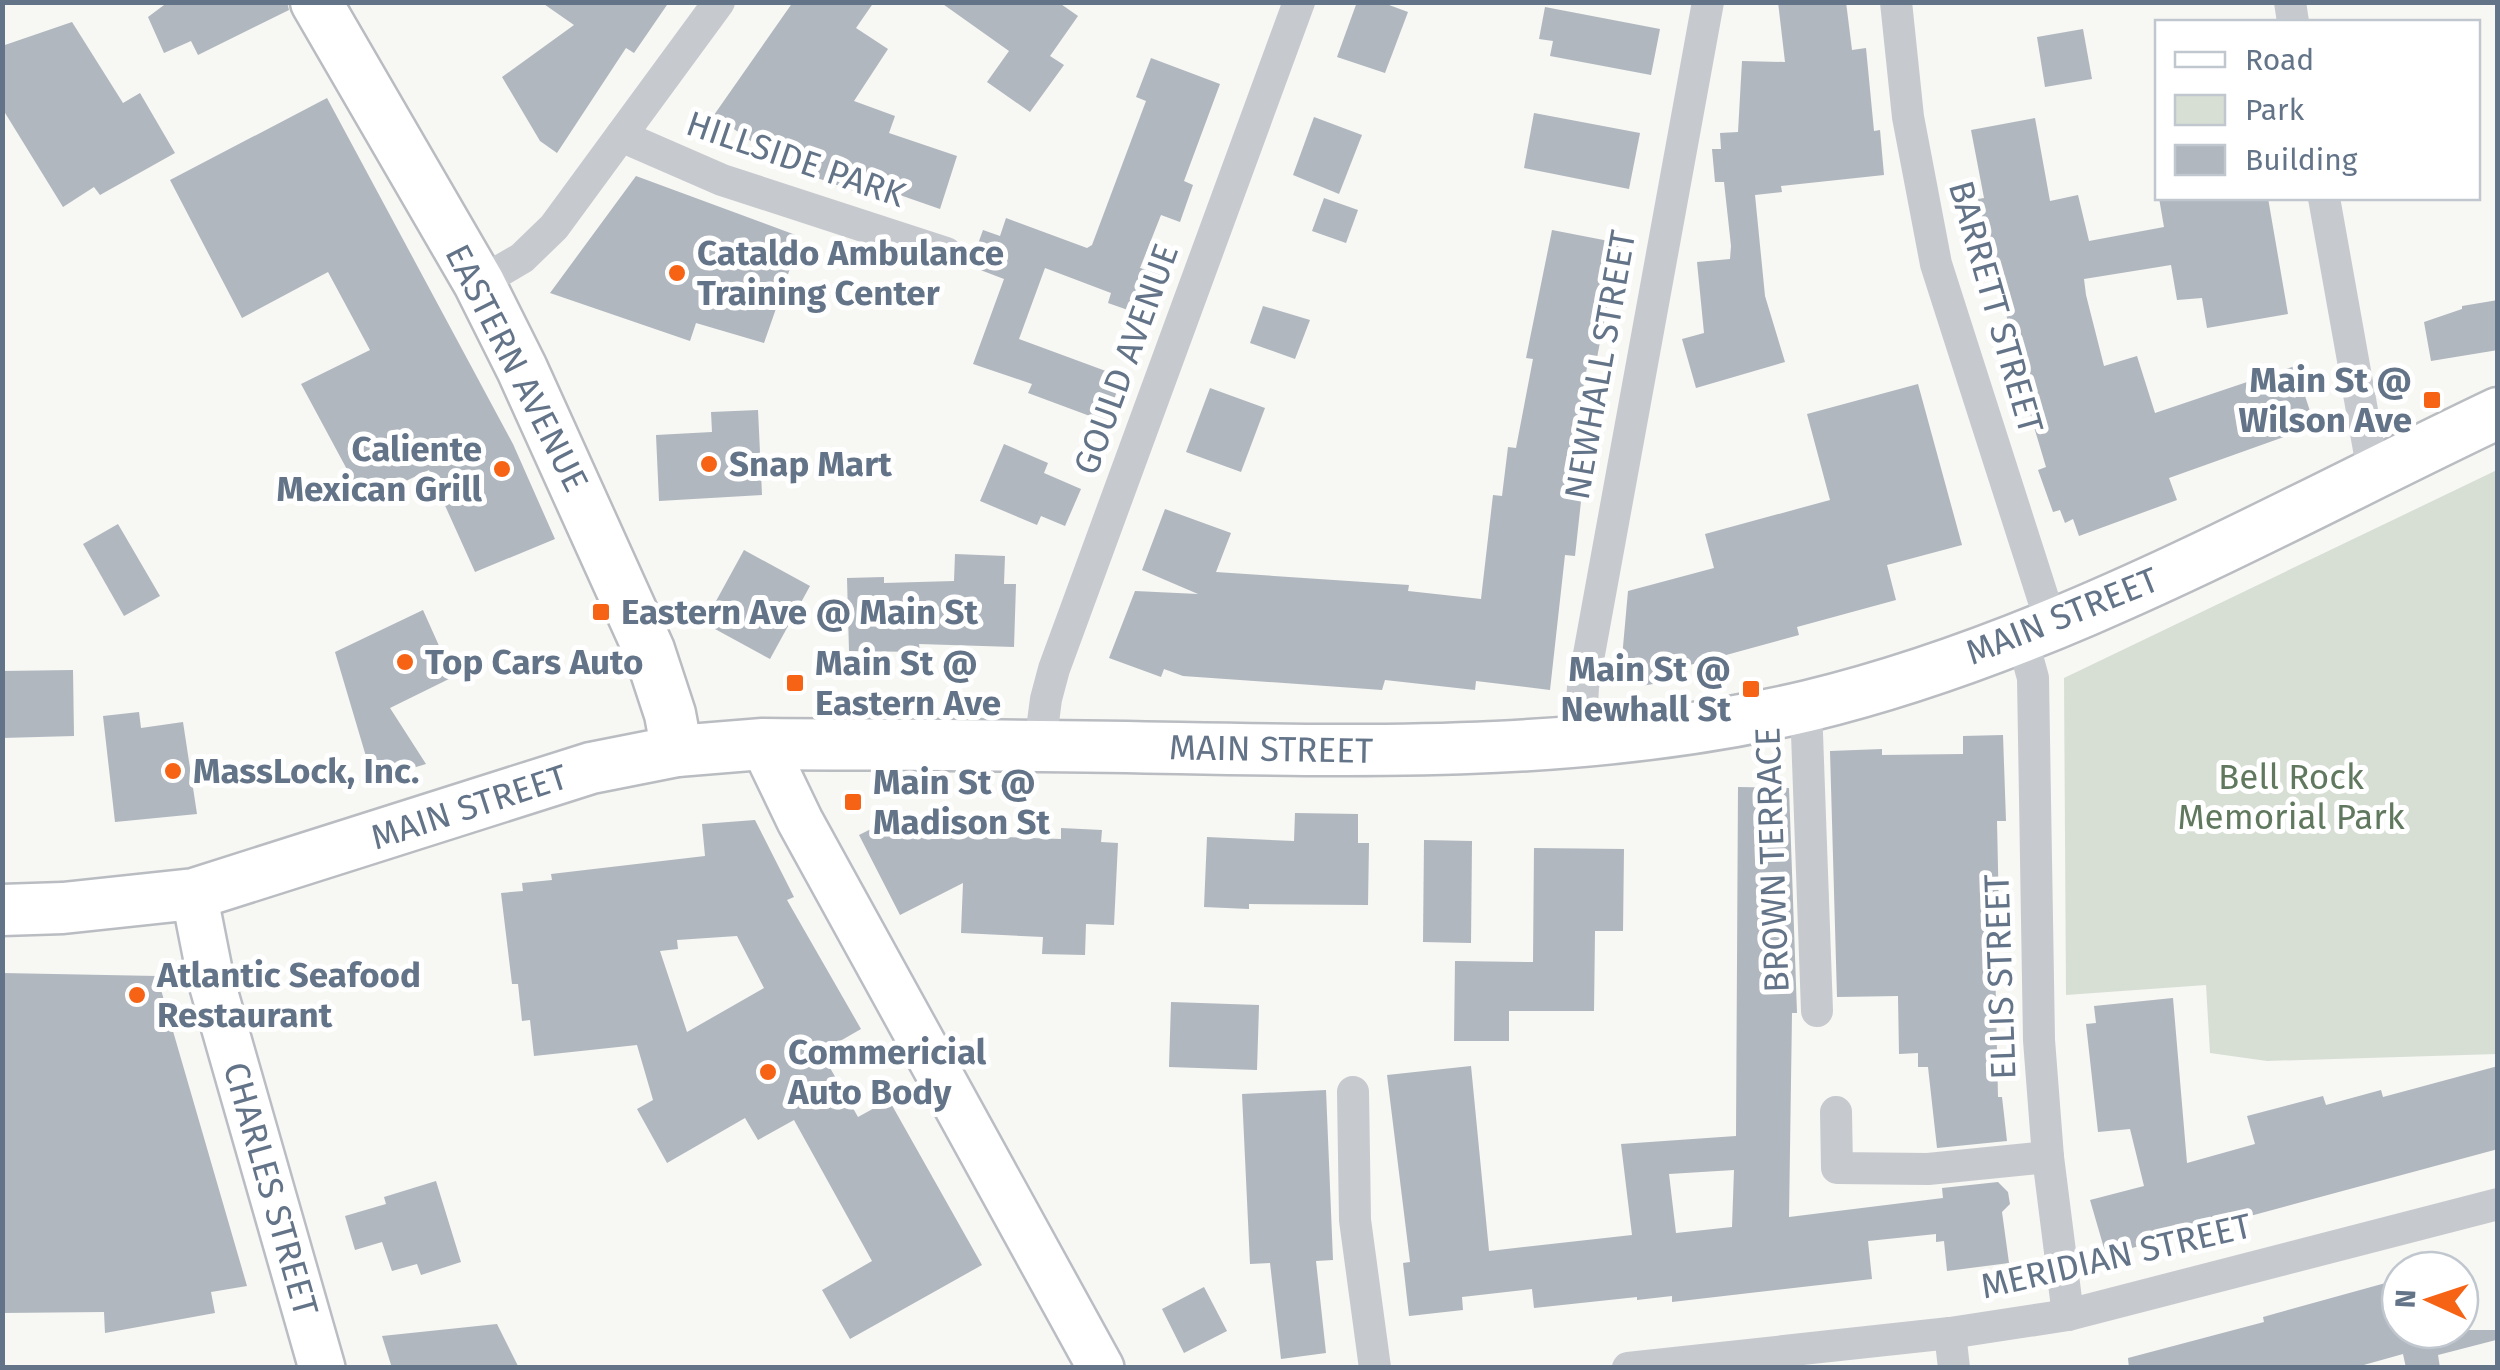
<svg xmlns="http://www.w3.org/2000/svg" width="2500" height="1370" viewBox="0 0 2500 1370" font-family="'Fira Sans',sans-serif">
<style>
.green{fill:#d7dfd4}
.building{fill:#b0b7bf;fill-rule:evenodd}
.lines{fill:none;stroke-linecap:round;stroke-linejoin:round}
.secondary-casing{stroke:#babec4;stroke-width:50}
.primary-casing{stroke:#b9bcc1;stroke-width:55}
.street{stroke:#c6c9ce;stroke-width:32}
.secondary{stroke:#fff;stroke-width:45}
.primary{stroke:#fff;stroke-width:50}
.poi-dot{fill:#f66314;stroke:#fff;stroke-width:4}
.labels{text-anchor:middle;stroke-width:10;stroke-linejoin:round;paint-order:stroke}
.street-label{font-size:35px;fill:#637388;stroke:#fff}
.poi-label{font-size:35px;font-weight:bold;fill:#637388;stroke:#fff;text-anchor:start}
.park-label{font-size:35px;fill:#60795e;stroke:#fff}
</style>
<rect width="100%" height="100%" fill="#f7f7f3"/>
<!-- green -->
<path class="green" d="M2497,470V1054L2267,1061L2210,1053L2206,985L2066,995L2064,678Z"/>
<!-- building -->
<g class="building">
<path d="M168,2H287L289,10L198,55L191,41L164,53L148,17Z"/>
<path d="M541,2H669L634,53L626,48L557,153L540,141L502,77L574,25Z"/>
<path d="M793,2H874L856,28L888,49L854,101L895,116L889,133L957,156L940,209L871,185L868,196L789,168L714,115Z"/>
<path d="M940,2H1058L1078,16L1050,56L1064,65L1030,112L987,82L1009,51Z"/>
<path d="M1357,2H1381L1408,12L1385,73L1337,57Z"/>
<path d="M1778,2H1846L1852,50L1866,48L1874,131L1880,130L1884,175L1781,186L1782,192L1755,195L1765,296L1785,362L1696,388L1682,339L1704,333L1697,262L1730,259L1731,246L1724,182H1715L1712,149H1721L1720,133L1738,132L1742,61L1785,62Z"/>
<path d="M1545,7L1660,29L1651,75L1550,56L1553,41L1539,39Z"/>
<path d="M72,22L123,103L140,93L175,153L100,195L94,187L63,207L2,108V46Z"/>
<path d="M2083,29L2092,79L2045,87L2037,37Z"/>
<path d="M1151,58L1220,84L1184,181L1193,185L1180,222L1161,215L1140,268L1160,274L1145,316L1108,303L1111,293L1045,268L1019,339L1122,377L1106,422L1028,393L1032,384L973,364L1004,279L970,266L983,230L1000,236L1006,218L1087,248L1092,245L1146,101L1136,97Z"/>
<path d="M327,98L513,444L555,539L475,572L429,470L364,501L301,384L370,350L328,272L242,318L170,180Z"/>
<path d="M1534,113L1640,133L1629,189L1524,168Z"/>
<path d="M1314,117L1362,135L1339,194L1293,175Z"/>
<path d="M2035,118L2050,201L2078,195L2089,241L2164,227L2159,198H2268L2288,314L2207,328L2202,298L2177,300L2171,265L2084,279L2086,295L2104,366L2137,356L2155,413L2295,366L2315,426L2169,478L2177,500L2079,536L2073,519L2065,523L2060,510L2053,512L2038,470L2046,467L2014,360L2017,359L1978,199L1984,198L1971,130Z"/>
<path d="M636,176L801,237L764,343L696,323L690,341L550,293Z"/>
<path d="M1324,198L1358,210L1346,243L1312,231Z"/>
<path d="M1552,230L1619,243L1596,363L1588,362L1571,455L1586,456L1575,556L1565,555L1550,690L1476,681L1475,690L1385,680L1382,690L1183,676L1164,669L1161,677L1109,658L1135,591L1198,594L1142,570L1165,509L1231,533L1216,572L1409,585L1408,591L1481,599L1493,495L1502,496L1508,447L1516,448L1533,359L1526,358Z"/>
<path d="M2498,300V350L2431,361L2424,322L2462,309V306Z"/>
<path d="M1263,306L1310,320L1295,359L1250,343Z"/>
<path d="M1918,384L1962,545L1887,565L1896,600L1797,627L1799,635L1686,666L1689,678L1641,686L1621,669L1628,591L1714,568L1705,534L1830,500L1807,414Z"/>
<path d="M1210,388L1265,408L1241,472L1186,452Z"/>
<path d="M758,410L762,495L659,501L656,435L712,432L711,412Z"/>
<path d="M1004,444L1048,463L1044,473L1081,489L1065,526L1041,516L1037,525L980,501Z"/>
<path d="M118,524L160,596L124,616L83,544Z"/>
<path d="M744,550L810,586L770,659L704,623Z"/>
<path d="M955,554L1005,556L1004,584H1016L1014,647L919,644L920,652L849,651L847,578L884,577V583L954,581Z"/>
<path d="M423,610L453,677L390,708L426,764L373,780L335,652Z"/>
<path d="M73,670L74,736L2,738V671Z"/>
<path d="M139,712L141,728L183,722L197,814L115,822L103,716Z"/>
<path d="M2003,735L2006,821H1997L1999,914H1994L1998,1097H2002L2007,1141L1937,1148L1928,1067H1918V1053L1899,1054L1898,996L1837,997L1830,751L1882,749V755L1963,754V736Z"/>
<path d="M1738,787L1789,788L1797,1013H1792L1789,1217L1943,1198L1942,1188L1998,1182L2008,1192L2010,1204L2002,1212L2009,1263L1947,1271L1944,1241L1936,1242V1234L1868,1241L1872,1279L1672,1302V1296L1637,1300V1297L1534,1308L1532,1289L1462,1297L1463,1310L1409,1316L1403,1263L1410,1262L1387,1075L1471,1066L1489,1251L1632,1235L1621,1144L1736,1136ZM1734,1170L1732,1227L1676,1233L1669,1174Z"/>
<path d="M1295,813L1358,814V843H1369L1368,905L1249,904V909L1204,907L1207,837L1294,841Z"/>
<path d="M895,817L901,828L915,821L922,834L1061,839V828L1102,830L1101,842L1118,843L1114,925L1086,924L1085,955L1042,954L1043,937L961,933L963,883L900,915L859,835Z"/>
<path d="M755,820L794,897L787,900L861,1029L821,1052L858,1117L889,1100L982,1265L850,1339L822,1290L872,1261L794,1120L758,1140L745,1118L667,1163L637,1109L653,1100L637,1045L534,1056L530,1020L522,1021L518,984H512L501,893L523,891L522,883L552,880L551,874L705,856L702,824ZM737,936L764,988L687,1032L660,951L678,949L677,940Z"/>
<path d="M1424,840L1472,841L1471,943L1423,942Z"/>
<path d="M1534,848L1624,849L1623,931H1595L1594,1011H1509V1041H1454L1455,961L1533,962Z"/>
<path d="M2,973L157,976L247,1286L211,1292L215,1313L105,1333L104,1312L2,1313Z"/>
<path d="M2173,998L2187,1163L2255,1144L2247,1116L2323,1096L2326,1105L2381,1090L2383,1097L2498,1066V1149L2106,1255L2090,1200L2144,1186L2130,1129L2098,1132L2086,1024L2096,1023L2094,1006Z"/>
<path d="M1171,1002L1259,1005L1257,1070L1169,1067Z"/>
<path d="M1326,1090L1333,1260L1316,1261L1326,1353L1281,1359L1270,1263L1250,1264L1242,1094Z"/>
<path d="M436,1181L461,1262L421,1275L417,1264L392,1271L382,1242L355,1250L345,1216L386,1204L384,1197Z"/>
<path d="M2400,1279V1330H2495L2496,1340L2438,1355L2440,1368H2406L2403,1354L2353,1368H2129L2128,1358L2264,1322L2263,1317Z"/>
<path d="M1204,1287L1227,1331L1184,1353L1162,1309Z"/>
<path d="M497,1324L519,1368H392L382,1336Z"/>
</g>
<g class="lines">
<defs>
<g id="secondary">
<path d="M763,744L800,821L1101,1368"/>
<path d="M194,894L211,980L322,1368"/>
</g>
<g id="primary">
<path d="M316,2L479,283L522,369L649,650L670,714L677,751"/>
<path d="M2,910L63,908L194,894L591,768L677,751L763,744C902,745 1040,745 1179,748C1391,752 1601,755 1808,706C2052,647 2273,520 2498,413"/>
</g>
</defs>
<!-- secondary casing -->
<use href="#secondary" class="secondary-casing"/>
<!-- primary casing -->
<use href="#primary" class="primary-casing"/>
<!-- street -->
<g class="street">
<path d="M1896,2L1908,117L1936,264L2052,626"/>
<path d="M2290,2L2293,22"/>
<path d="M621,136L722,180L946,253"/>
<path d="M2324,198L2373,472"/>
<path d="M479,283L522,258L554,227L719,2"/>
<path d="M2022,638L2033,678L2039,1040L2048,1157L2068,1315"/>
<path d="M1806,706L1817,1011"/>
<path d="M1580,743L1583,687L1708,2"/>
<path d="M1040,745L1046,699L1054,669L1299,2"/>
<path d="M1353,1092L1355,1220L1375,1368"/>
<path d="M1836,1112L1837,1168L1928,1169L2048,1157"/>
<path d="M1950,1333L1954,1368"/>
<path d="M1628,1368L1950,1333L2068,1315L2498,1204"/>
</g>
<!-- secondary -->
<use href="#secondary" class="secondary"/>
<!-- primary -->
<use href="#primary" class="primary"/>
</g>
<!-- markers -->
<g class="poi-dot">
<circle cx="677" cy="273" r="10"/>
<rect x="2422" y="390" width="20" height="20" rx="5"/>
<circle cx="709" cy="464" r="10"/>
<circle cx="502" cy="469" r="10"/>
<rect x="591" y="602" width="20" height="20" rx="5"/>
<circle cx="405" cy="662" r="10"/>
<rect x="785" y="673" width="20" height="20" rx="5"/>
<rect x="1741" y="679" width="20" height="20" rx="5"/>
<circle cx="173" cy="771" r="10"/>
<rect x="843" y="792" width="20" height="20" rx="5"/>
<circle cx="137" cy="995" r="10"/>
<circle cx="768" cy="1072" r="10"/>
</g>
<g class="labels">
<!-- street labels -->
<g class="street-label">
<text transform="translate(796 159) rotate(19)" y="12">HILLSIDE PARK</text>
<text transform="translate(1996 307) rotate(74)" y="12">BARRETT STREET</text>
<text transform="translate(1126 359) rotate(-70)" y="12">GOULD AVENUE</text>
<text transform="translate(1600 365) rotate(-80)" y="12">NEWHALL STREET</text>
<text transform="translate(517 368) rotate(63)" y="12">EASTERN AVENUE</text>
<text transform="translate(2062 616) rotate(-22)" y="12">MAIN STREET</text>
<text transform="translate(1271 749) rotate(1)" y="12">MAIN STREET</text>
<text transform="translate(469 807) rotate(-18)" y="12">MAIN STREET</text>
<text transform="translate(1772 860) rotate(-92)" y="12">BROWN TERRACE</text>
<text transform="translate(2000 977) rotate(-92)" y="12">ELLIS STREET</text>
<text transform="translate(271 1189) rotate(74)" y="12">CHARLES STREET</text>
<text transform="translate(2116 1256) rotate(-13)" y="12">MERIDIAN STREET</text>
</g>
<!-- poi labels -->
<g class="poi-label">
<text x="697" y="265">Cataldo Ambulance<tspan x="697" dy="40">Training Center</tspan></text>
<text x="2412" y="392" text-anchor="end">Main St @<tspan x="2412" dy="40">Wilson Ave</tspan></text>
<text x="482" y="461" text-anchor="end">Caliente<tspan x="482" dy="40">Mexican Grill</tspan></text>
<text x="729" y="476">Snap Mart</text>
<text x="621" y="624">Eastern Ave @ Main St</text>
<text x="425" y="674">Top Cars Auto</text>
<text x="815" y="675">Main St @<tspan x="815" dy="40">Eastern Ave</tspan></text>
<text x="1731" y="681" text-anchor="end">Main St @<tspan x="1731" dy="40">Newhall St</tspan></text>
<text x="193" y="783">MassLock, Inc.</text>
<text x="873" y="794">Main St @<tspan x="873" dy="40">Madison St</tspan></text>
<text x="157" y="987">Atlantic Seafood<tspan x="157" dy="40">Restaurant</tspan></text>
<text x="788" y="1064">Commericial<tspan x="788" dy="40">Auto Body</tspan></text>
</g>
<!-- park labels -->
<g class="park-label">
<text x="2291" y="789">Bell Rock<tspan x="2291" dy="40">Memorial Park</tspan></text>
</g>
</g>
<!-- border -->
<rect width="2500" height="1370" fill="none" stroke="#637388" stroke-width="10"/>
<!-- legend -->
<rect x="2155" y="20" width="325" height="180" fill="#ffffff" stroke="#c1c7cf" stroke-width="2.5"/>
<rect x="2175" y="52" width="50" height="15" fill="#ffffff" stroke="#c1c7cf" stroke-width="2.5"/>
<text x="2245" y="70" font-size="30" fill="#637388">Road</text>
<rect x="2175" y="95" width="50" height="30" fill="#d7dfd4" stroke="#c1c7cf" stroke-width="2.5"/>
<text x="2245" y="120" font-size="30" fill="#637388">Park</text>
<rect x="2175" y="145" width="50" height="30" fill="#b0b7bf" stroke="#c1c7cf" stroke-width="2.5"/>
<text x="2245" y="170" font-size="30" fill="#637388">Building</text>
<!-- north arrow -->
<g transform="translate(2430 1300) rotate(273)"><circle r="48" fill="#ffffff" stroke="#c1c7cf" stroke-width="2.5"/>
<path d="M0-8L18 38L0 25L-18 38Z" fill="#f66314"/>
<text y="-15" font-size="28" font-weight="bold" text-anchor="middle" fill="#637388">N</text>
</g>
</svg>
